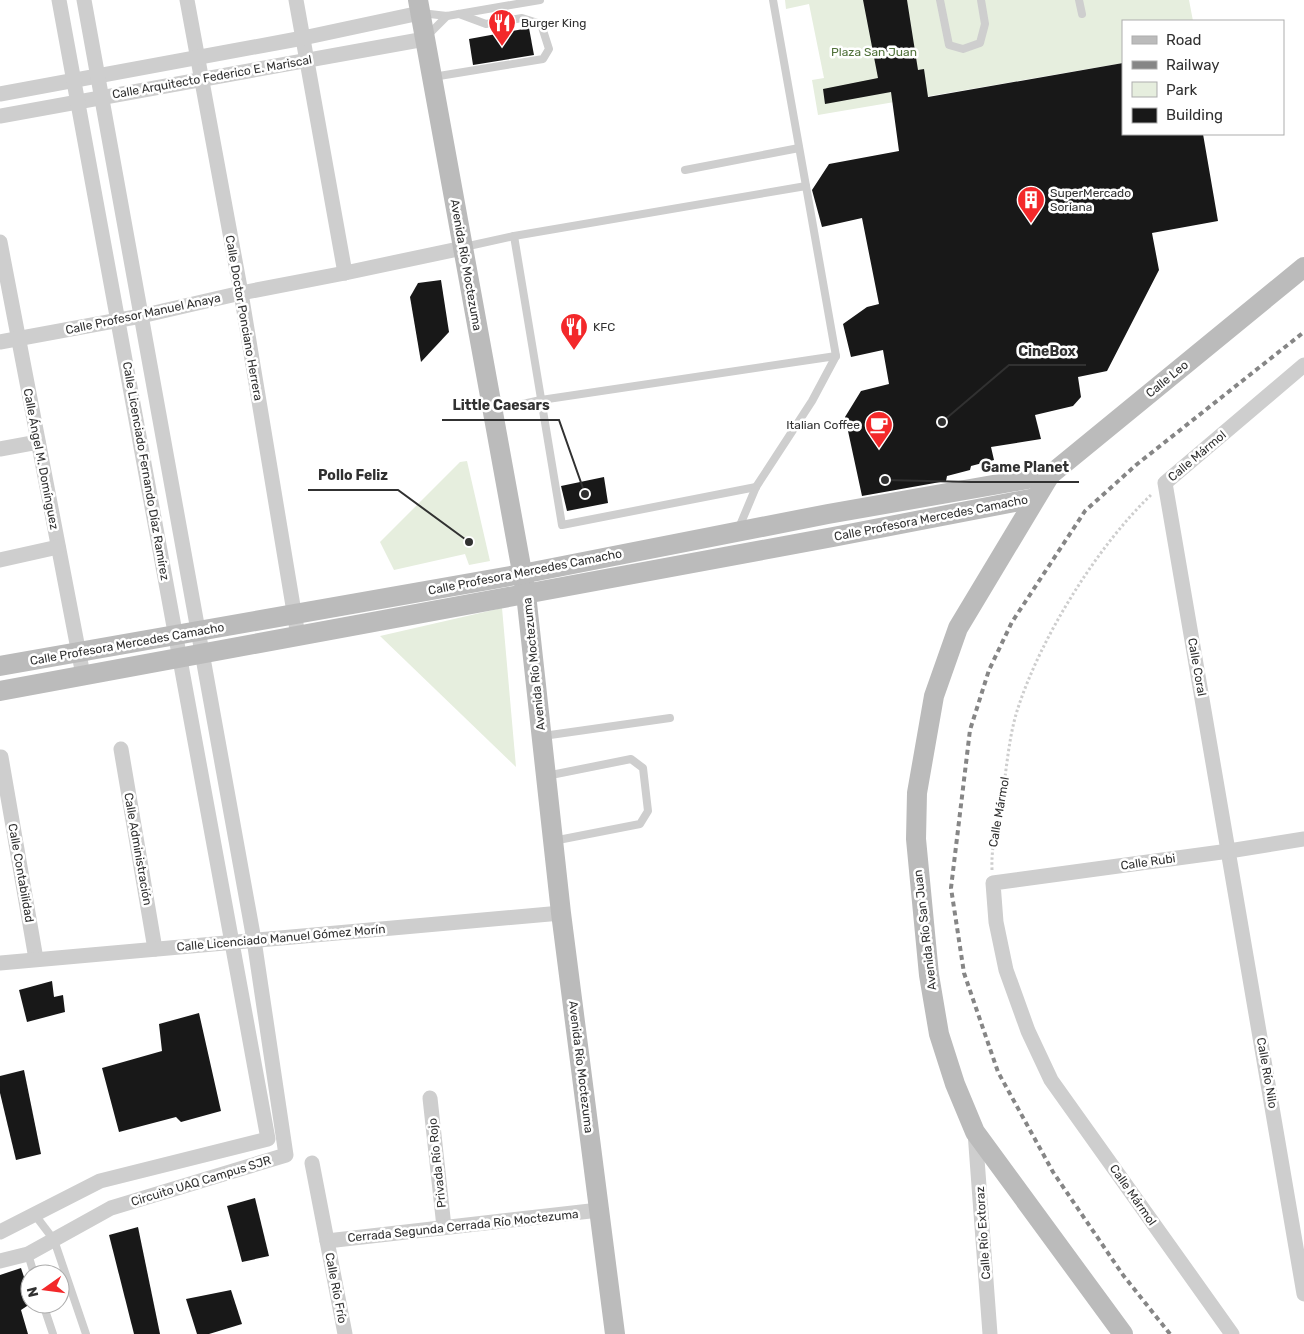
<svg xmlns="http://www.w3.org/2000/svg" width="1304" height="1334" viewBox="0 0 1304 1334" font-family="Rubik,sans-serif">
<style>
.green{fill:#e6eede}
.building{fill:#181818}
.lines{fill:none;stroke-linecap:round;stroke-linejoin:round}
.path{stroke:#cecece;stroke-width:3;stroke-dasharray:2.5 2.5;stroke-linecap:butt}
.lane{stroke:#cecece;stroke-width:8}
.street{stroke:#cecece;stroke-width:15}
.secondary{stroke:#bbb;stroke-width:20}
.rail{stroke:#868686;stroke-width:4;stroke-dasharray:5 4;stroke-linecap:butt}
.labels{text-anchor:middle;stroke-width:5;stroke-linejoin:round;paint-order:stroke}
.poi-label{font-size:12px;fill:#313131;stroke:#fff;text-anchor:start}
.park-label{font-size:12px;fill:#50713a;stroke:#fff}
.street-label{font-size:12px;fill:#313131;stroke:#fff}
.leader{fill:none;stroke:#313131;stroke-width:2}
.callout-dot{fill:#313131;stroke:#fff;stroke-width:2}
.callout-label{font-size:14px;text-anchor:middle;font-weight:bold;fill:#313131;stroke:#fff;stroke-width:5;stroke-linejoin:round;paint-order:stroke}
</style>
<rect width="100%" height="100%" fill="#fff"/>
<!-- green -->
<g class="green">
<path d="M785,0H1189L1193,21H1123V63L818,115L812,80L824,78L809,4L786,9Z"/>
<path d="M467,461L490,561L469,565L465,554L394,570L380,542L460,462Z"/>
<path d="M502,608L516,767L380,636Z"/>
</g>
<!-- building -->
<g class="building">
<path d="M863,0H907L918,70L924,69L928,97L1123,63V134H1203L1218,221L1152,233L1159,270L1107,371L1078,377L1081,397L1073,406L1035,415L1041,439L991,447L994,460L971,466L970,470L947,476L946,481L862,496L845,417L861,391L889,384L883,350L851,357L843,324L867,307L879,304L862,218L822,227L812,190L829,164L899,151L891,92L825,104L823,89L878,78Z"/>
<path d="M529,28L534,55L473,65L469,39Z"/>
<path d="M441,280L449,332L421,362L410,297L418,283Z"/>
<path d="M604,477L608,503L567,511L561,486Z"/>
<path d="M52,981L54,997L63,995L65,1012L27,1022L19,990Z"/>
<path d="M199,1013L221,1111L181,1122L176,1117L119,1132L102,1068L162,1051L159,1024Z"/>
<path d="M24,1070L41,1154L16,1160L0,1093V1076Z"/>
<path d="M255,1198L269,1256L242,1262L227,1206Z"/>
<path d="M138,1227L160,1334H134L109,1235Z"/>
<path d="M21,1268L30,1295V1304L21,1310L28,1334H0V1275Z"/>
<path d="M231,1290L242,1324L209,1334H197L186,1299Z"/>
</g>
<g class="lines">
<!-- path -->
<path class="path" d="M992,870C991,845 997,826 1001,802C1007,771 1008,738 1018,708C1041,637 1098,545 1152,494"/>
<!-- lane -->
<g class="lane">
<path d="M940,0L949,45L963,49L980,43L985,24L981,0"/>
<path d="M1079,0L1082,14"/>
<path d="M421,13L447,16L540,0"/>
<path d="M427,36L447,16"/>
<path d="M433,77L543,59L549,49L541,24L522,18L486,24L459,14"/>
<path d="M685,170L799,148"/>
<path d="M514,236L562,525L756,487"/>
<path d="M464,247L514,236L806,186L773,0"/>
<path d="M494,410L541,400L836,356"/>
<path d="M738,530L756,487L812,401L836,356L806,186"/>
<path d="M543,736L670,718"/>
<path d="M546,776L631,759L643,768L648,811L640,824L553,841"/>
<path d="M35,1215L54,1240L86,1334"/>
<path d="M28,1254L34,1274"/>
<path d="M43,1304L53,1334"/>
</g>
<!-- street -->
<g class="street">
<path d="M187,0L241,293L298,636"/>
<path d="M296,0L345,273"/>
<path d="M0,94L303,38L420,13"/>
<path d="M0,116L425,39"/>
<path d="M0,242L83,675"/>
<path d="M0,342L141,316L241,293L345,273L463,248"/>
<path d="M1304,365L1165,483L1304,1294"/>
<path d="M0,449L38,442"/>
<path d="M0,560L58,547"/>
<path d="M121,749L155,949"/>
<path d="M1,757L36,959"/>
<path d="M0,963L561,913"/>
<path d="M430,1098L444,1227"/>
<path d="M975,1132L990,1334"/>
<path d="M312,1163L345,1334"/>
<path d="M0,1232L100,1181L268,1139L59,0"/>
<path d="M327,1241L599,1210"/>
<path d="M0,1261L28,1254L111,1208L286,1155L254,940L84,0"/>
<path d="M1232,1334L1051,1080L1028,1031L1006,970L996,922L993,883L1229,851L1304,839"/>
</g>
<!-- secondary -->
<g class="secondary">
<path d="M418,0L526,594L561,913L615,1334"/>
<path d="M0,666L522,574L828,514L1050,475"/>
<path d="M0,691L833,537L1035,498"/>
<path d="M1123,1334L975,1132L955,1084L939,1034L929,975L916,839L917,793L934,696L958,628L1050,475L1304,267"/>
</g>
<!-- rail -->
<path class="rail" d="M1170,1334L1123,1275L1053,1172L998,1072L964,973L951,888L970,730L989,670L1012,622L1085,511L1136,465L1304,332"/>
</g>
<!-- icons -->
<defs>
<symbol id="restaurant-pin" viewBox="-11 -11 22 30"><path d="M0 17L-7.5 6A9.5 9.5 0 1 1 7.5 6Z" fill="#f3282a" stroke="#fff"/><path d="M-5-6h1v4h1v-4h1v4h1v-4h1v5L-1.5 .5V6h-2V.5L-5-1ZM5-6V6H3V1.5H1.5Q1.5-4 5-6Z" fill="#fff"/></symbol>
<symbol id="building-pin" viewBox="-11 -11 22 30"><path d="M0 17L-7.5 6A9.5 9.5 0 1 1 7.5 6Z" fill="#f3282a" stroke="#fff"/><path d="M-4-6H4V6H1V3H-1V6H-4ZM-2.5-4.3h1.7v1.8h-1.7ZM.8-4.3h1.7v1.8H.8ZM-2.5-1h1.7V.8h-1.7ZM.8-1h1.7V.8H.8Z" fill="#fff"/></symbol>
<symbol id="cafe-pin" viewBox="-11 -11 22 30"><path d="M0 17L-7.5 6A9.5 9.5 0 1 1 7.5 6Z" fill="#f3282a" stroke="#fff"/><path d="M-5.5-4.5H6V0H3Q3 3.5 0 3.5H-2.5Q-5.5 3.5-5.5 0ZM3-3.2v2h1.7v-2ZM-6 4.5H4V6H-6Z" fill="#fff"/></symbol>
</defs>
<g fill-rule="evenodd">
<use href="#restaurant-pin" x="486" y="7" width="32" height="43"/>
<use href="#building-pin" x="1015" y="184" width="32" height="43"/>
<use href="#restaurant-pin" x="558" y="311" width="32" height="43"/>
<use href="#cafe-pin" x="863" y="409" width="32" height="43"/>
</g>
<g class="labels">
<!-- poi labels -->
<g class="poi-label">
<text x="521" y="27">Burger King</text>
<text x="1050" y="197">SuperMercado<tspan x="1050" dy="14">Soriana</tspan></text>
<text x="593" y="331">KFC</text>
<text x="860" y="429" text-anchor="end">Italian Coffee</text>
</g>
<!-- park labels -->
<g class="park-label">
<text x="874" y="56">Plaza San Juan</text>
</g>
<!-- street labels -->
<g class="street-label">
<text transform="translate(212 77) rotate(-10)" y="4">Calle Arquitecto Federico E. Mariscal</text>
<text transform="translate(466 265) rotate(80)" y="4">Avenida Río Moctezuma</text>
<text transform="translate(143 314) rotate(-12)" y="4">Calle Profesor Manuel Anaya</text>
<text transform="translate(244 318) rotate(80)" y="4">Calle Doctor Ponciano Herrera</text>
<text transform="translate(1167 379) rotate(-39)" y="4">Calle Leo</text>
<text transform="translate(1197 456) rotate(-40)" y="4">Calle Mármol</text>
<text transform="translate(41 459) rotate(79)" y="4">Calle Ángel M. Domínguez</text>
<text transform="translate(146 471) rotate(80)" y="4">Calle Licenciado Fernando Díaz Ramírez</text>
<text transform="translate(931 518) rotate(-11)" y="4">Calle Profesora Mercedes Camacho</text>
<text transform="translate(525 572) rotate(-11)" y="4">Calle Profesora Mercedes Camacho</text>
<text transform="translate(127 644) rotate(-10)" y="4">Calle Profesora Mercedes Camacho</text>
<text transform="translate(534 664) rotate(-96)" y="4">Avenida Río Moctezuma</text>
<text transform="translate(1197 667) rotate(80)" y="4">Calle Coral</text>
<text transform="translate(999 812) rotate(-80)" y="4">Calle Mármol</text>
<text transform="translate(138 849) rotate(80)" y="4">Calle Administración</text>
<text transform="translate(1148 862) rotate(-8)" y="4">Calle Rubi</text>
<text transform="translate(21 873) rotate(80)" y="4">Calle Contabilidad</text>
<text transform="translate(925 930) rotate(-97)" y="4">Avenida Río San Juan</text>
<text transform="translate(281 938) rotate(-5)" y="4">Calle Licenciado Manuel Gómez Morín</text>
<text transform="translate(581 1067) rotate(83)" y="4">Avenida Río Moctezuma</text>
<text transform="translate(1267 1073) rotate(80)" y="4">Calle Río Nilo</text>
<text transform="translate(437 1163) rotate(-96)" y="4">Privada Río Rojo</text>
<text transform="translate(201 1181) rotate(-17)" y="4">Circuito UAQ Campus SJR</text>
<text transform="translate(1133 1195) rotate(55)" y="4">Calle Mármol</text>
<text transform="translate(463 1226) rotate(-6)" y="4">Cerrada Segunda Cerrada Río Moctezuma</text>
<text transform="translate(983 1233) rotate(-94)" y="4">Calle Río Extoraz</text>
<text transform="translate(336 1288) rotate(79)" y="4">Calle Río Frío</text>
</g>
</g>
<!-- callouts -->
<path class="leader" d="M942 422L1009 365H1086M585 494L559 420H442M885 480L971 482H1079M469 542L398 490H308"/>
<g class="callout-dot">
<circle cx="942" cy="422" r="5"/>
<circle cx="585" cy="494" r="5"/>
<circle cx="885" cy="480" r="5"/>
<circle cx="469" cy="542" r="5"/>
</g>
<g class="callout-label">
<text x="1047" y="356">CineBox</text>
<text x="501" y="410">Little Caesars</text>
<text x="1025" y="472">Game Planet</text>
<text x="353" y="480">Pollo Feliz</text>
</g>
<!-- legend -->
<rect x="1122" y="20" width="162" height="115" fill="#ffffff" stroke="#adadad"/>
<rect x="1132" y="36" width="25" height="8" fill="#bbbbbb" stroke="#adadad"/>
<text x="1166" y="45" font-size="15" fill="#313131">Road</text>
<rect x="1132" y="61" width="25" height="8" fill="#868686" stroke="#adadad"/>
<text x="1166" y="70" font-size="15" fill="#313131">Railway</text>
<rect x="1132" y="82" width="25" height="15" fill="#e6eede" stroke="#adadad"/>
<text x="1166" y="95" font-size="15" fill="#313131">Park</text>
<rect x="1132" y="108" width="25" height="15" fill="#181818" stroke="#adadad"/>
<text x="1166" y="120" font-size="15" fill="#313131">Building</text>
<!-- north arrow -->
<g transform="translate(45 1289) rotate(256)"><circle r="24" fill="#ffffff" stroke="#adadad"/>
<path d="M0-4L9 19L0 12L-9 19Z" fill="#f3282a"/>
<text y="-8" font-size="14" font-weight="bold" text-anchor="middle" fill="#313131">N</text>
</g>
</svg>
